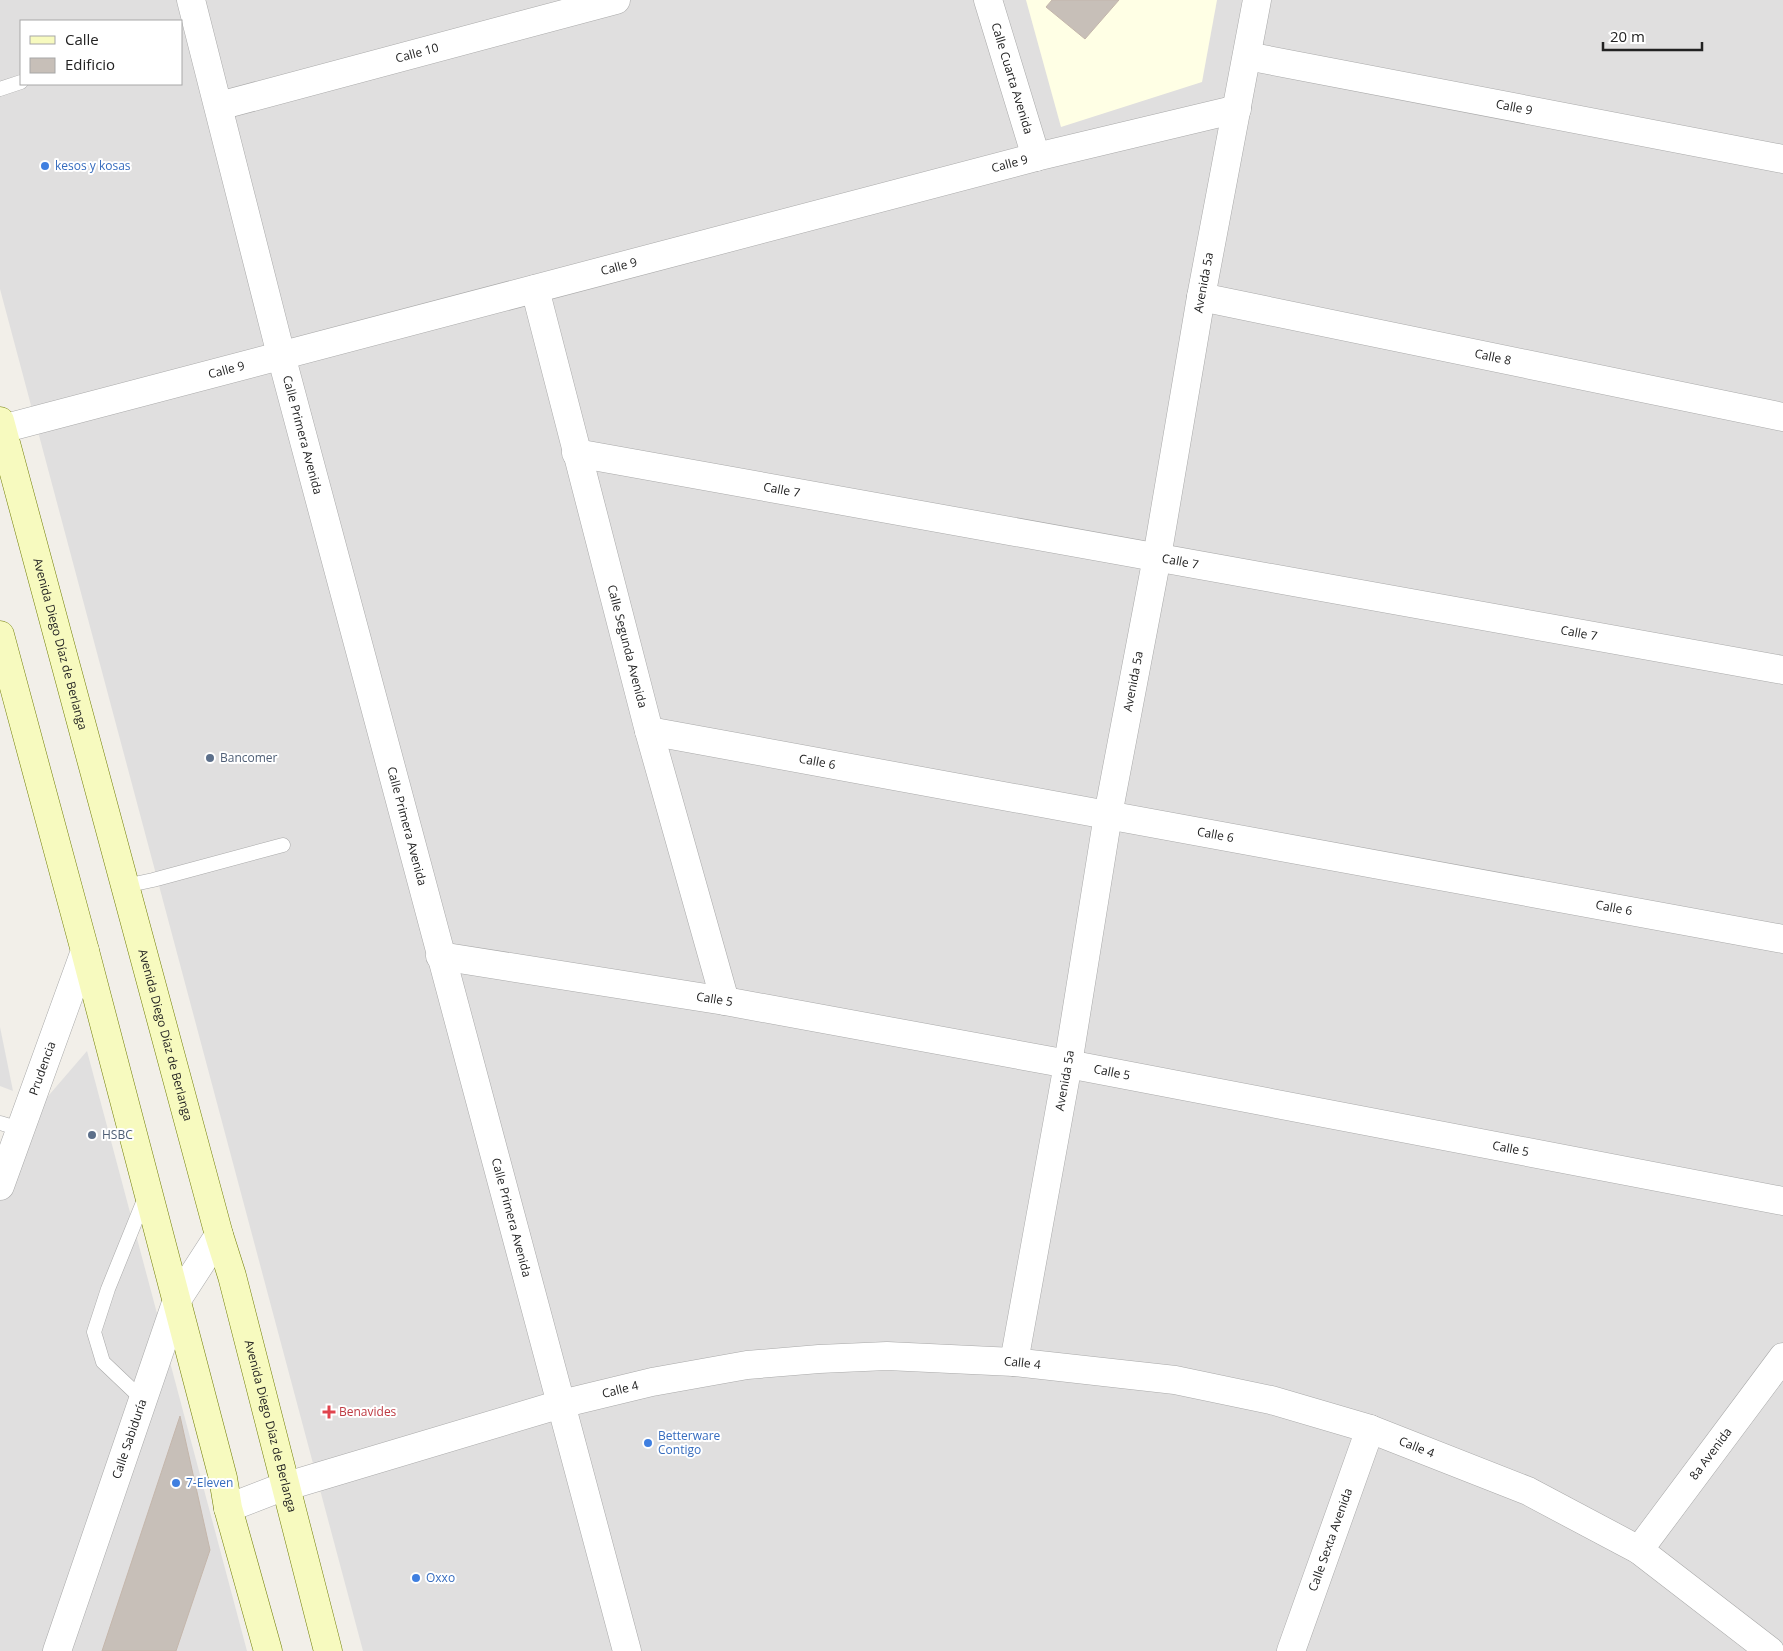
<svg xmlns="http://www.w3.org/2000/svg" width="1783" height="1651" viewBox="0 0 1783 1651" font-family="'Open Sans',sans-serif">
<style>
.residential{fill:#e0dfdf;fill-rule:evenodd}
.education{fill:#ffffe5}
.building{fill:#c7bfb8;stroke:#c4b6ab}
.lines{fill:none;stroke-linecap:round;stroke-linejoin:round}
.lane-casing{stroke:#a9a9a9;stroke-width:15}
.street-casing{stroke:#a9a9a9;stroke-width:29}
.secondary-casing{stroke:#707d05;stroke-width:29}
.lane{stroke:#fff;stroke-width:14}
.street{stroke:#fff;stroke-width:28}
.secondary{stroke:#f7fabf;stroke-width:28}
.shop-dot{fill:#3f7fe0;stroke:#fff;stroke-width:2}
.service-dot{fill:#5c6f8a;stroke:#fff;stroke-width:2}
.health-dot{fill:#e0444e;stroke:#fff;stroke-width:2}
.labels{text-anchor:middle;stroke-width:4;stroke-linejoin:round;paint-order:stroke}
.street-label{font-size:12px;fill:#222;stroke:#fff}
.shop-label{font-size:12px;fill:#366cbe;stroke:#fff;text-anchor:start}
.service-label{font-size:12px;fill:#4e5e75;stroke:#fff;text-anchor:start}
.health-label{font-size:12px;fill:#be3a42;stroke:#fff;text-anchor:start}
</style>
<rect width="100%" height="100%" fill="#f2efe9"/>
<!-- residential -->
<g class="residential">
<path d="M0,0H1783V1651H363L0,289ZM21,21H181V84H21Z"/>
<path d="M0,1027L13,1091L0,1086Z"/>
<path d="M87,1051L247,1651H0V1152Z"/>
</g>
<!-- education -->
<path class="education" d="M1026,0H1217L1202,82L1061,127Z"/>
<!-- building -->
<g class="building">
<path d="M1052,0H1119L1085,39L1046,7Z"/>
<path d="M180,1416L210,1550L176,1651H102Z"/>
</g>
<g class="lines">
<defs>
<g id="lane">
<path d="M0,89L21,82"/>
<path d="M125,886L153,880L283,845"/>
<path d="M0,1123L20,1129"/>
<path d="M143,1400L103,1362L94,1332L108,1289L146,1195"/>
</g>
<g id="street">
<path id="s1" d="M191,0L281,355L627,1651"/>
<path id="s2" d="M988,0L1036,157"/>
<path id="s3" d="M1247,56L1783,159"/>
<path id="s4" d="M219,106L616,0"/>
<path id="s5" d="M535,289L649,731L725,1001"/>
<path id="s6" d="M1201,297L1783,417"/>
<path id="s7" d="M2,429L1036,157L1237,109"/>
<path id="s8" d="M576,453L1783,670"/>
<path id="s9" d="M649,731L1783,939"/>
<path id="s10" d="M440,956L725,1001L1068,1064L1783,1201"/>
<path id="s11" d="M0,1186L85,951"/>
<path id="s12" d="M1014,1362L1068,1064L1108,815L1157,557L1201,297L1257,0"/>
<path id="s13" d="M228,1508L285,1486L294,1484L561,1404L652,1382L747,1365L819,1359L887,1356L1014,1362L1175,1380L1271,1400L1370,1429L1528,1491L1639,1550L1770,1651"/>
<path id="s14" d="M1639,1550L1783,1357"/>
<path id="s15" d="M57,1651L177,1300L219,1235"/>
<path id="s16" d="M1291,1651L1370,1429"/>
</g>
<g id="secondary">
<path id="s17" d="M0,421L219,1235L232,1276L328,1651"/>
<path d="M0,635L85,951L223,1478L228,1508L268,1651"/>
</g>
</defs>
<!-- lane casing -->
<use href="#lane" class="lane-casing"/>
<!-- street casing -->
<use href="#street" class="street-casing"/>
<!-- secondary casing -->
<use href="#secondary" class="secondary-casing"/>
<!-- lane -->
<use href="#lane" class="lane"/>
<!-- street -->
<use href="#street" class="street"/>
<!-- secondary -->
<use href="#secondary" class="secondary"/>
</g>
<!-- markers -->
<g class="shop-dot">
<circle cx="45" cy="166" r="5"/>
<circle cx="648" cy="1443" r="5"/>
<circle cx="176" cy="1483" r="5"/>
<circle cx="416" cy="1578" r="5"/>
</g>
<g class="service-dot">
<circle cx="210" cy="758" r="5"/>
<circle cx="92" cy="1135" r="5"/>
</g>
<path class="health-dot" d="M326.5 1404.5h5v5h5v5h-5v5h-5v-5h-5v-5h5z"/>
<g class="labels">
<!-- street labels -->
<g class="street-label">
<text dy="4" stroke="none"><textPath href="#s4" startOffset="205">Calle 10</textPath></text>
<text dy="4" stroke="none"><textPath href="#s2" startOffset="82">Calle Cuarta Avenida</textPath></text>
<text dy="4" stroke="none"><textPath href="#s3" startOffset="272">Calle 9</textPath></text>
<text dy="4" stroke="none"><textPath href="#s7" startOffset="1042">Calle 9</textPath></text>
<text dy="4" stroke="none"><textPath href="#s7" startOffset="638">Calle 9</textPath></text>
<text dy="4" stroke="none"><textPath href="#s12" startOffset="1096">Avenida 5a</textPath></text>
<text dy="4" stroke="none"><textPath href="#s6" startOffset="298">Calle 8</textPath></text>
<text dy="4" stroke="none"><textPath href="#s7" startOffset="232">Calle 9</textPath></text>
<text dy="4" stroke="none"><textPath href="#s1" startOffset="449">Calle Primera Avenida</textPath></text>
<text dy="4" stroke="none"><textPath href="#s8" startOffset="209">Calle 7</textPath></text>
<text dy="4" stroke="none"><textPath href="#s8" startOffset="614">Calle 7</textPath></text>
<text dy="4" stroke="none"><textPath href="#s8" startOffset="1019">Calle 7</textPath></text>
<text dy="4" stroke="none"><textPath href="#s17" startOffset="231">Avenida Diego Díaz de Berlanga</textPath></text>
<text dy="4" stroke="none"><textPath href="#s5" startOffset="369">Calle Segunda Avenida</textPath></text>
<text dy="4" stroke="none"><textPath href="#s12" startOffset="691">Avenida 5a</textPath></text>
<text dy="4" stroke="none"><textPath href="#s9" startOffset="171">Calle 6</textPath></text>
<text dy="4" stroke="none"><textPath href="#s1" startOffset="854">Calle Primera Avenida</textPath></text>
<text dy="4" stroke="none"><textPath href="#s9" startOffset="576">Calle 6</textPath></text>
<text dy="4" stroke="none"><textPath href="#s9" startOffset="981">Calle 6</textPath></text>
<text dy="4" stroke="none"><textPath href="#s10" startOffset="278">Calle 5</textPath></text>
<text dy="4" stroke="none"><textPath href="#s17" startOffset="636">Avenida Diego Díaz de Berlanga</textPath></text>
<text dy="4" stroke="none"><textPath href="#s11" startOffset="125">Prudencia</textPath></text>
<text dy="4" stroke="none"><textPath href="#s10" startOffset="682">Calle 5</textPath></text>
<text dy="4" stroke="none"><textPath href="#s12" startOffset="286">Avenida 5a</textPath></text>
<text dy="4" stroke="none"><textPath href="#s10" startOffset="1088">Calle 5</textPath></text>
<text dy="4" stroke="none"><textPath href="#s1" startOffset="1259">Calle Primera Avenida</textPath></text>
<text dy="4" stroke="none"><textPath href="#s13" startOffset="815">Calle 4</textPath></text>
<text dy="4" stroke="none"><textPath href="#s13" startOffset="410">Calle 4</textPath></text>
<text dy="4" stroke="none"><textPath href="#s17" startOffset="1041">Avenida Diego Díaz de Berlanga</textPath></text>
<text dy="4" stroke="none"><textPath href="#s15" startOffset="224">Calle Sabiduría</textPath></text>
<text dy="4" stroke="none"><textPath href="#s13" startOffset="1220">Calle 4</textPath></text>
<text dy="4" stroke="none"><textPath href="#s14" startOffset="120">8a Avenida</textPath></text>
<text dy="4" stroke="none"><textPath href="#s16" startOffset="118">Calle Sexta Avenida</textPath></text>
</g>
<!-- shop labels -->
<g class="shop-label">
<text x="55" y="170">kesos y kosas</text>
<text x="658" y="1440">Betterware<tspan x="658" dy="14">Contigo</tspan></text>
<text x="186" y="1487">7-Eleven</text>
<text x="426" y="1582">Oxxo</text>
</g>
<!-- service labels -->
<g class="service-label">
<text x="220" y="762">Bancomer</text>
<text x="102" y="1139">HSBC</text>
</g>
<!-- health labels -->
<g class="health-label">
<text x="339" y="1416">Benavides</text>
</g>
</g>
<!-- legend -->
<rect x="20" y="20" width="162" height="65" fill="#ffffff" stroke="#a7a7a7"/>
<rect x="30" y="36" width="25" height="8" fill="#f7fabf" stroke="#a7a7a7"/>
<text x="65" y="45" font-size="15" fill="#222222">Calle</text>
<rect x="30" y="58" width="25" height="15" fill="#c7bfb8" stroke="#a7a7a7"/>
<text x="65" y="70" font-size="15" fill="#222222">Edificio</text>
<!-- scale -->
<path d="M1603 42v8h99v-8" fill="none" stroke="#222222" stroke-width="2.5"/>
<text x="1610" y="42" font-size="15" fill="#222222" stroke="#ffffff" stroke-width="4" paint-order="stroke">20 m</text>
</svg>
